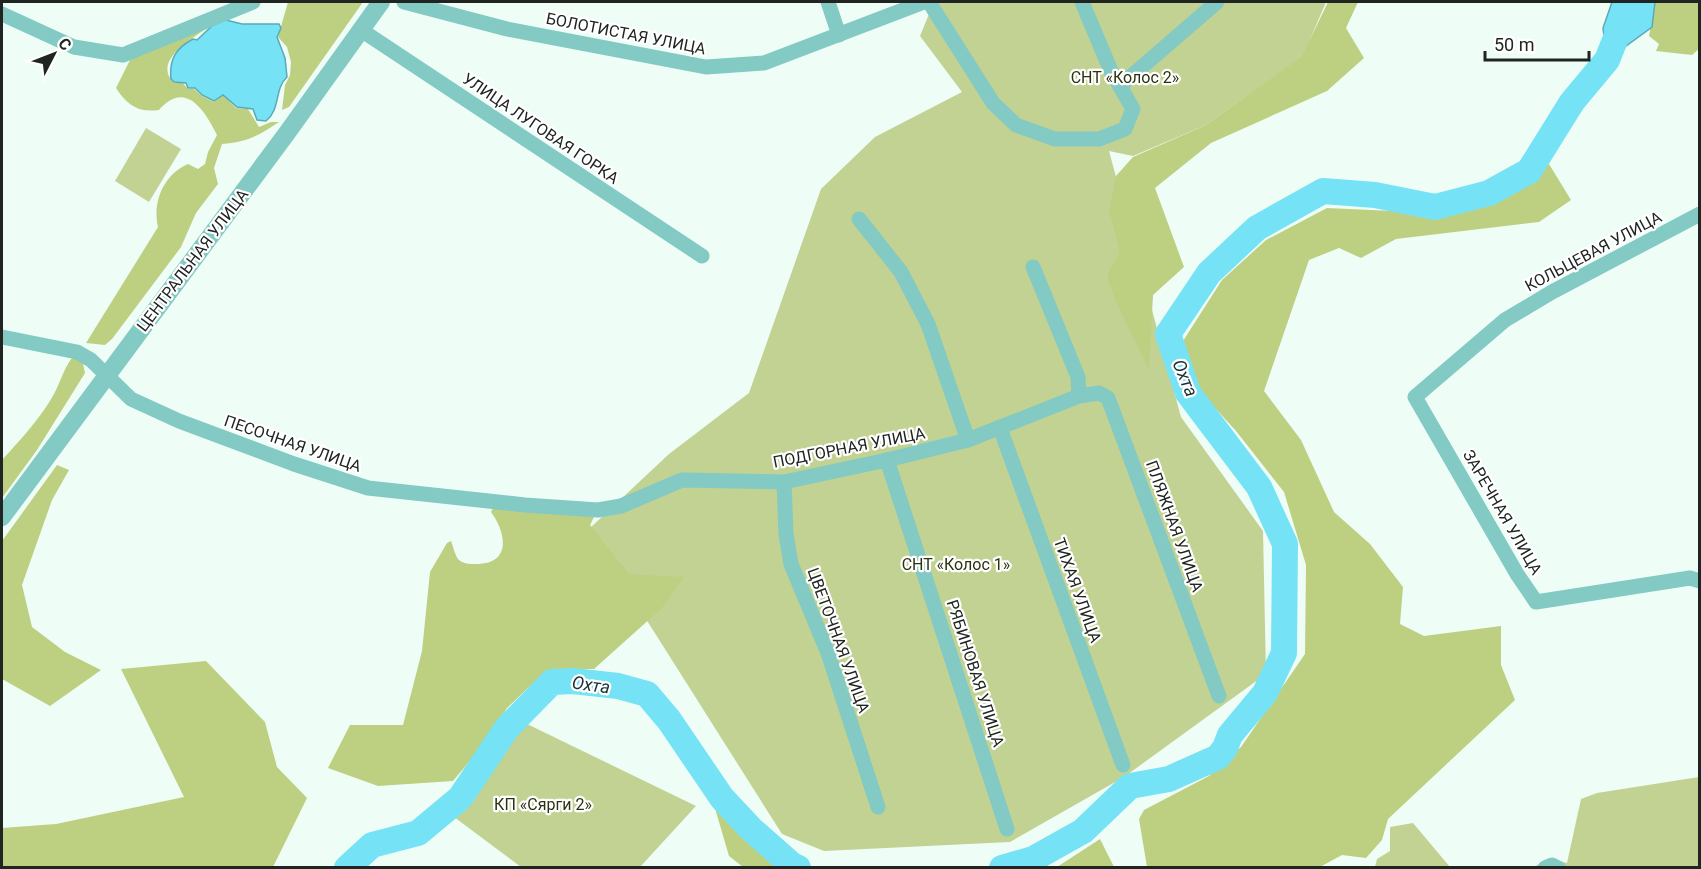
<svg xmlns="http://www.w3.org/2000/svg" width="1701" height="869" viewBox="0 0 1701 869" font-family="Roboto,sans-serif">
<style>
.green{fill:#c2d293}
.forest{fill:#bdd082}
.water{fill:#76e2f6;stroke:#5ca9b6;stroke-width:1.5}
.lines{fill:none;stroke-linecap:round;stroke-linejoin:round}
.river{stroke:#76e2f6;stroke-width:26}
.minor{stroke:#82cac3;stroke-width:15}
.tertiary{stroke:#82cac3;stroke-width:18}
.labels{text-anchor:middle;stroke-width:4.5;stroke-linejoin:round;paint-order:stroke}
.street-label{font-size:16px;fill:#202522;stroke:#fff}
.park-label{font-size:16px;fill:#2b3210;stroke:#fff}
.water-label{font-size:18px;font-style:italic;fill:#1b2f33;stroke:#fff}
</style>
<rect width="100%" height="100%" fill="#effdf7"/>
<!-- green -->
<g class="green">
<path d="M934,2H1326L1303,56L1206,125L1133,156L1109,151L1181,417L1263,531L1266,674L1124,777L1010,842L824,851L782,834L589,529L669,454L749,393L821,189L875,137L962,92L920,36Z"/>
<path d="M146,128L181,149L149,202L115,181Z"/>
<path d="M525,723L696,806L640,867H521L450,814Z"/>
<path d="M1699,777V867L1531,868L1551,859L1567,863L1581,799L1597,793Z"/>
<path d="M1413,823L1450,867H1375L1377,859L1390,851V827Z"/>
</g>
<!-- forest -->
<g class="forest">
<path d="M288,2H363L289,107L282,110L285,85L290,75L291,62L287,47L278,37Z"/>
<path d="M1328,2H1358L1346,28L1364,58L1327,91L1211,143L1155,188L1184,267L1153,295L1149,370L1115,300L1107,275L1120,252L1109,210L1116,176L1133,157L1206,125L1302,56Z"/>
<path d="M1655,2H1699V49L1692,55L1656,51L1659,44L1649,36Z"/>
<path d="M211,25C198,36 150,59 174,83L182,82L188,89H194L202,96L214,102L223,95L236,108L248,109L259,127L271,122H279C260,135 246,143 222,144L214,168L218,184L196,213L181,247L112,339L105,345L86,343L158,227C152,202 164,174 188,164L198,169L205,164L208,152L217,135C204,109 185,80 159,110C138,113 127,105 116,88L132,56Z"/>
<path d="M1549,164L1571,200L1539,222L1396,239L1361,258L1339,248L1309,260L1264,391L1301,440L1334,512L1370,544L1403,587L1400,624L1424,636L1501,626V665L1515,700L1388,819L1382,840L1366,858L1342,855L1318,868L1147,867L1139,819L1144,810L1209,776L1241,747L1305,654L1306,565L1284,492L1236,431L1195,386L1183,341L1222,280L1266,240L1327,208L1437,213L1486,202L1531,178Z"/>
<path d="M76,353L82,359L85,373L37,450L2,498V460C21,439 40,419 54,394C62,379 64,366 76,353Z"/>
<path d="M57,465L69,470L52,500L22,585L32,627L65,652L101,670L50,706L2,679V541Z"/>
<path d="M493,508L595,515L590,525L629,574L684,577L662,608L594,669H554L528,688L507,708L485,743L453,781L378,786L328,768L350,725H403L422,651L430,572L447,543L451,541C453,546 455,555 458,559C463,564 469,564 476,564C511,564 507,534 491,512Z"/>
<path d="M206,661L265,722L277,767L307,798L273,867H2V828L56,824L184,797L121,669Z"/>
<path d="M714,805L778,867H743L729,856Z"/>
<path d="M1100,839L1114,867H1055H1057Z"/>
</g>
<!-- water -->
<g class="water">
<path d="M1612,2H1655L1652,27L1607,60L1603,28Z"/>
<path d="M226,20L242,24H279L281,28L277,37L285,58L287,77C274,89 281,109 266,121L257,120L253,109L237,107L223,95L214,101L202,95L195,88H188L186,83L174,82L171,79C169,59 176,48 193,39L197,40L213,25Z"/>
</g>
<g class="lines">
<!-- river -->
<g class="river">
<path d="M347,868L372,845L418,833L460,798L507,728L552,682L573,681L618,686L647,694L669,720L722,798L751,829L792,865L798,868"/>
<path d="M1002,868L1033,859L1083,831L1130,786L1169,779L1218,757L1225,748L1230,735L1265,693L1284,653L1285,544L1259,487L1188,393L1168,334L1209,273L1257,228L1323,191L1375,195L1435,207L1489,193L1529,171L1572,102L1607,60L1627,10L1626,2"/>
</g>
<!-- minor -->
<g class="minor">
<path d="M404,2L507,29L706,67L764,63L924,2"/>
<path d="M828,2L839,35"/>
<path d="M929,2L993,103L1016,125L1055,139H1099L1125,129L1133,109L1111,71L1082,2"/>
<path d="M2,14L74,47L123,55L253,2"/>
<path d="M361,30L702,256"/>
<path d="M1121,85L1217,2"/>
<path d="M1700,214L1552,292L1505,320L1415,397L1517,574L1536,602L1690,578L1700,581"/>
<path d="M859,219L901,272L928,324L968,440"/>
<path d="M1033,267L1078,377L1079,396"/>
<path d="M2,337L77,352L91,360L131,399L179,421L294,464L368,488L525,505L598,510L621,506L682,480L784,482L887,460L968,440L1079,396L1099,393L1108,398L1219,696"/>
<path d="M1000,428L1123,765"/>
<path d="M887,460L1007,829"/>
<path d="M784,482L786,534L791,564L828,653L878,807"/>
<path d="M1545,868L1552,865L1558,868"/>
</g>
<!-- tertiary -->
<path class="tertiary" d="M2,517L287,133L381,2"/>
</g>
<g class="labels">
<!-- street labels -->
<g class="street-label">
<text transform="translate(626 33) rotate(11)" y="6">БОЛОТИСТАЯ УЛИЦА</text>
<text transform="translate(541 128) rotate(34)" y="6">УЛИЦА ЛУГОВАЯ ГОРКА</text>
<text transform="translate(1593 251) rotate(-28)" y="6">КОЛЬЦЕВАЯ УЛИЦА</text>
<text transform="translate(192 260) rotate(-53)" y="6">ЦЕНТРАЛЬНАЯ УЛИЦА</text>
<text transform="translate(293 443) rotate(19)" y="6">ПЕСОЧНАЯ УЛИЦА</text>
<text transform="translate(849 447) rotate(-11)" y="6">ПОДГОРНАЯ УЛИЦА</text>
<text transform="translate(1503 512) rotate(60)" y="6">ЗАРЕЧНАЯ УЛИЦА</text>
<text transform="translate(1175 526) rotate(70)" y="6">ПЛЯЖНАЯ УЛИЦА</text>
<text transform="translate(1078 590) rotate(70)" y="6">ТИХАЯ УЛИЦА</text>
<text transform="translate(839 640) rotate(70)" y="6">ЦВЕТОЧНАЯ УЛИЦА</text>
<text transform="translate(976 673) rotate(72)" y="6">РЯБИНОВАЯ УЛИЦА</text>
</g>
<!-- park labels -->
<g class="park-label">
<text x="1125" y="83">СНТ «Колос 2»</text>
<text x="956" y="570">СНТ «Колос 1»</text>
<text x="543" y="810">КП «Сярги 2»</text>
</g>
<!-- water labels -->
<g class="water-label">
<text transform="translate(1185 378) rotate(67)" y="6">Охта</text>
<text transform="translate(591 685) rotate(8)" y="6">Охта</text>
</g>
</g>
<!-- border -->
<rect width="1701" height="869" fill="none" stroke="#202522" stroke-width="6"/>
<!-- north arrow -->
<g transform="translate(54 54) rotate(48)" stroke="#ffffff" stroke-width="4.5" paint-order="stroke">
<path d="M0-4.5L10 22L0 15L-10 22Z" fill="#202522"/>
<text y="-9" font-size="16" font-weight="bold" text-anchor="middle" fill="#202522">С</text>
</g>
<!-- scale -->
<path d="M1485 51v9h104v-9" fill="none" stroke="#202522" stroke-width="3"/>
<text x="1494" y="51" font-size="18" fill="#202522" stroke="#ffffff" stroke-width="4.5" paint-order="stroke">50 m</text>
</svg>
